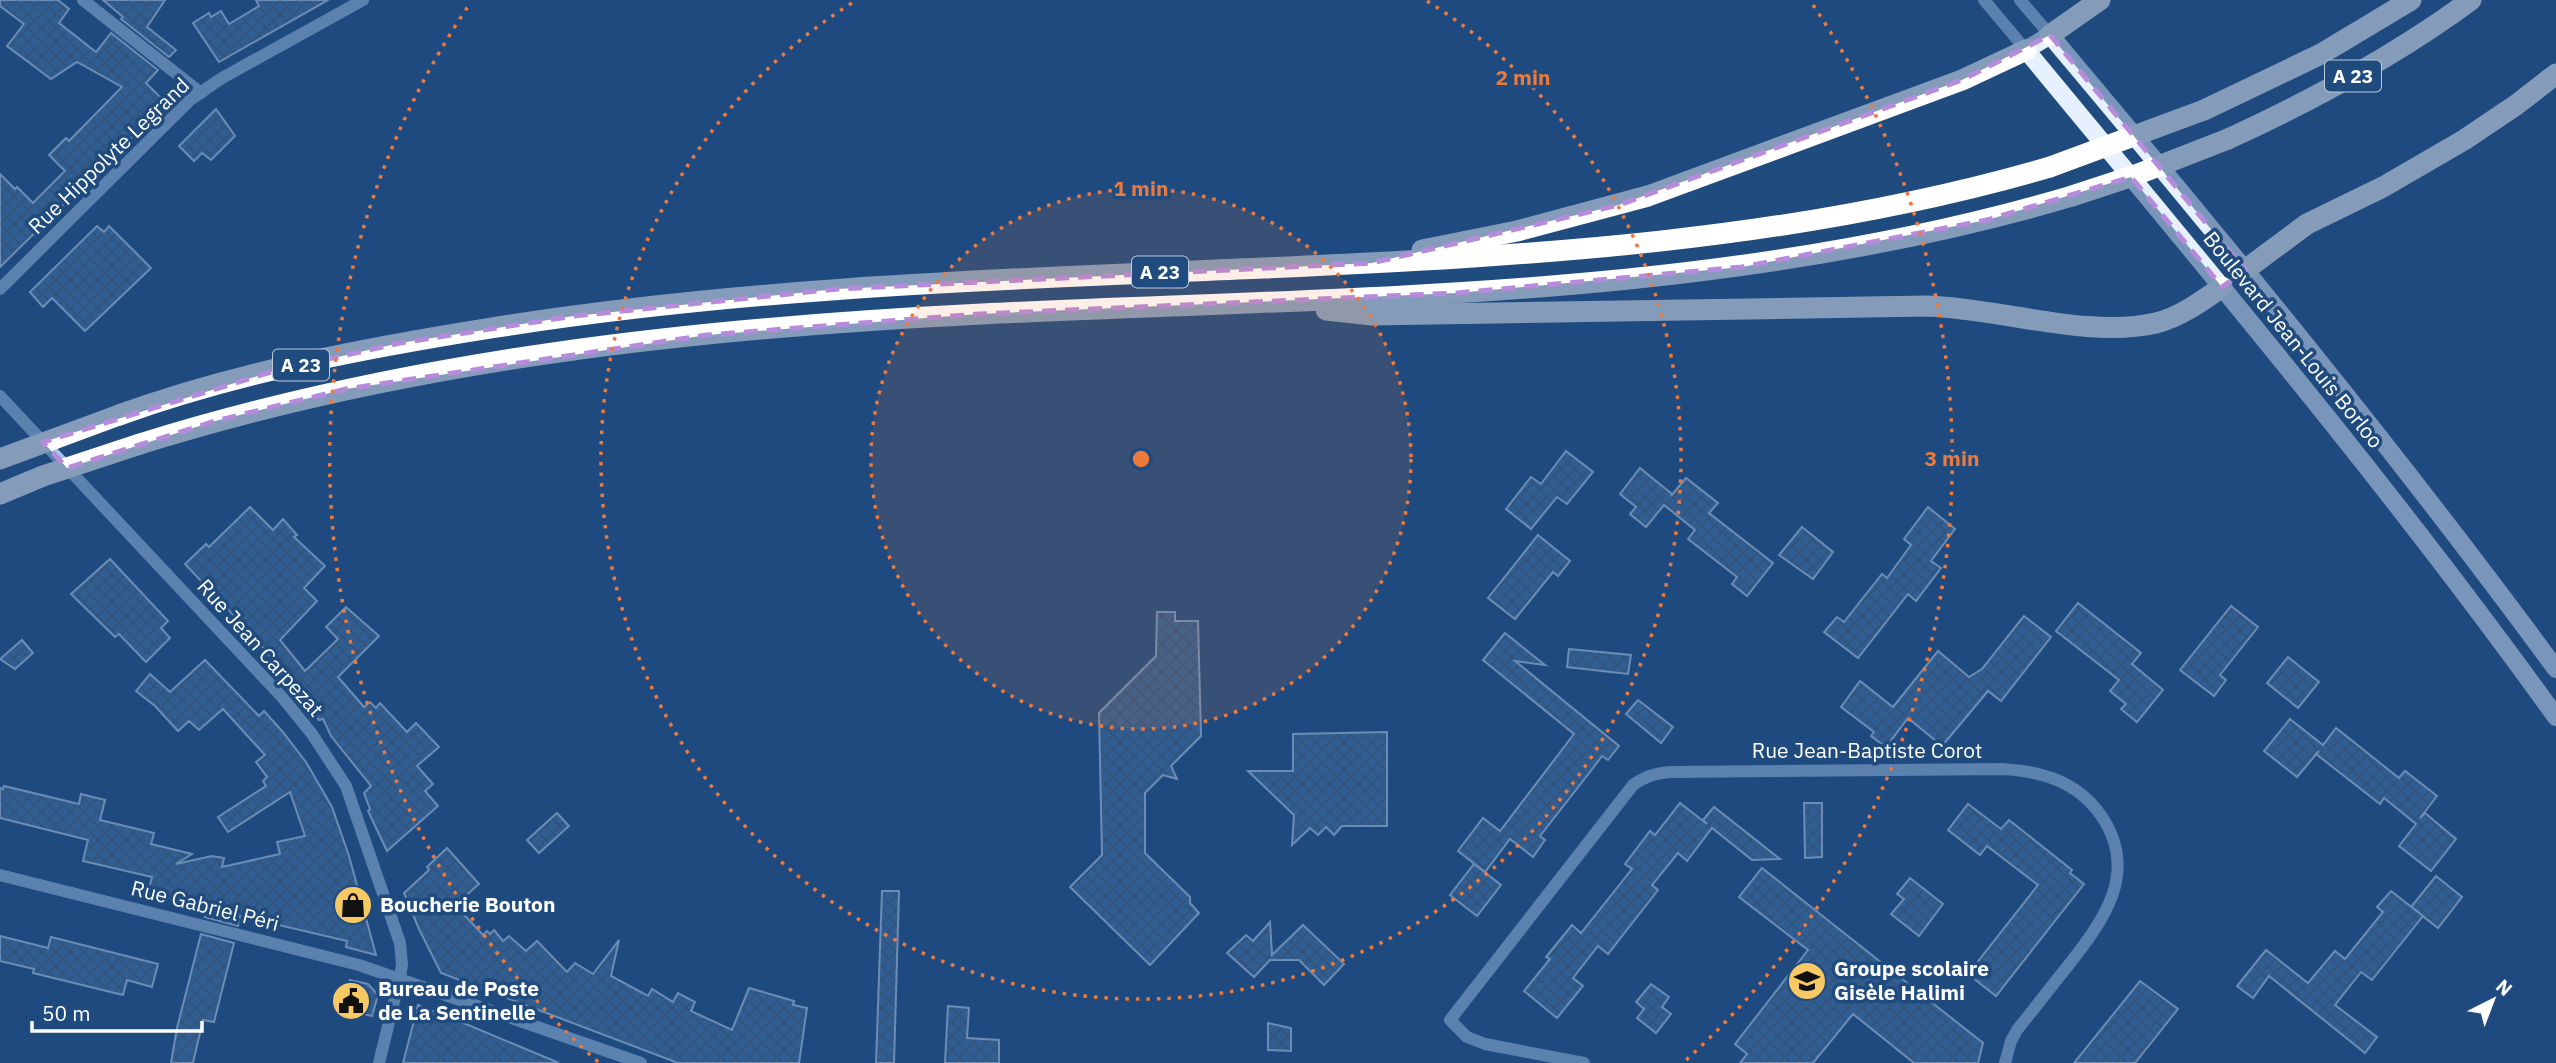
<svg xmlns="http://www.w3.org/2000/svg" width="2556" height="1063" viewBox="0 0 2556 1063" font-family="'IBM Plex Sans',sans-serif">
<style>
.building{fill:url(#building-cross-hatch);stroke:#c8def6;stroke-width:2}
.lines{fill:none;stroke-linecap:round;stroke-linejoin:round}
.minor{stroke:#a4c4e8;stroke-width:12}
.major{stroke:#e6f0fe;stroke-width:18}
.highway{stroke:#fff;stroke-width:21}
.highway-bridge{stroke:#fff;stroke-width:21}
.marked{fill:none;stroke:#b68bdc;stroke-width:5;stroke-dasharray:14 9;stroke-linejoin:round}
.ring{fill:none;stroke:#ed7a3d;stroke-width:3.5;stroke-dasharray:3.5 7}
.labels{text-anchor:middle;stroke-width:7;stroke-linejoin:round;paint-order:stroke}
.shield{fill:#1f4b7f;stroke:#bcc9d9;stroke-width:2}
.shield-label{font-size:19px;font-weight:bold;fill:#fff}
.street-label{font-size:21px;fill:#fff;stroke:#1f4b7f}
.poi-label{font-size:21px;font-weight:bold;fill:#fff;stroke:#1f4b7f;text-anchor:start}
.centre{fill:#ed7a3d;stroke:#1f4b7f;stroke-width:3.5}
.ring-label{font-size:21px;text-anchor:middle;font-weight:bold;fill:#ed7a3d;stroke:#1f4b7f;stroke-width:7;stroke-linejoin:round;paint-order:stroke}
</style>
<defs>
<pattern id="building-cross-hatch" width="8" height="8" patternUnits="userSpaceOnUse" patternTransform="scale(1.75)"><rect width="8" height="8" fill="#4875a9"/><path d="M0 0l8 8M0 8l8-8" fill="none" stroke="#4a607a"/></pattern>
</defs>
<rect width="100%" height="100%" fill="#1f4b7f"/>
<!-- building -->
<g class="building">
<path d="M0,0H58L69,9L59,23L96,52L111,33L158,70L146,83L170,107L167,111L162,108L0,267V174L15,189L17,187L33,203L65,171L49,155L66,138L69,141L122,87L77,62L51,79L7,46L24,24L0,6Z"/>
<path d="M103,0H165L147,27L176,50L169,57L121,19L123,17Z"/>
<path d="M256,0H328L219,62L193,23L209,13L211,17L221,11L229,24L259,6Z"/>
<path d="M216,109L235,136L211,160L202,153L194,161L179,146Z"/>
<path d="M97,226L104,232L109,226L151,268L85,331L52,298L43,307L30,292Z"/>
<path d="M1566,451L1593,472L1567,504L1557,497L1531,529L1506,509L1531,477L1541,484Z"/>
<path d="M1640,468L1672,494L1671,496L1686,478L1718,503L1709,513L1773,563L1747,596L1732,584L1737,577L1688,539L1695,530L1664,505L1646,527L1630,514L1636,507L1620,494Z"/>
<path d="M250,507L273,530L283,519L297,535L294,537L325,566L304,588L317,601L280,640L305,671L338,639L326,627L346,607L379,636L338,677L364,707L370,702L376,708L380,703L407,732L416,723L439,747L417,766L433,784L425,791L438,806L387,851L368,811L370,809L364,793L371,786L331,736L323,719L319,720L256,639L185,564L206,544L209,547Z"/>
<path d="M1928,507L1955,529L1931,561L1941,568L1916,601L1908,594L1858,658L1824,632L1837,617L1844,622L1882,574L1887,578L1911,545L1904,539Z"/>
<path d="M1802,527L1833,552L1813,579L1779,555Z"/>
<path d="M1538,535L1570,561L1558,576L1553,572L1515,619L1488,598Z"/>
<path d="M110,559L168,621L161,628L170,638L146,662L119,634L115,637L71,594Z"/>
<path d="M2078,603L2141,653L2132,664L2163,690L2137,722L2121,709L2126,704L2110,691L2119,680L2056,631Z"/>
<path d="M2231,606L2258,627L2220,675L2226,680L2214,696L2180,670Z"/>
<path d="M1157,612H1175V621H1198L1201,736L1171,766L1177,779L1163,775L1145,793V853L1190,897V903L1199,913L1150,965L1070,887L1102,855L1099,713L1156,656Z"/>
<path d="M2024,616L2051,637L2001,701L1988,691L1942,746L1908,718L1886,747L1871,736L1874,732L1841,707L1860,681L1893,707L1938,651L1969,677L1982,669Z"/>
<path d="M1505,633L1545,665L1515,661L1619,746L1608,760L1602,756L1590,772L1540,836L1545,840L1533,857L1510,839L1485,872L1458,851L1483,818L1500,831L1574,734L1483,660Z"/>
<path d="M22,640L33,653L15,669L0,659Z"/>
<path d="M1569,649L1631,655L1628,674L1567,667Z"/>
<path d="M2288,657L2319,682L2298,708L2267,683Z"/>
<path d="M205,660L259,716L264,711L282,731L306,762L332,807L349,856L376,955L346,947L347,941L240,916L238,926L205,917L206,914L172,905L173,899L148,893L152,877L83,861L88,840L0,818V788L3,789L4,786L79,804L81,794L105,800L100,820L154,833L151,844L192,854L176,864L212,856L224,858L222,867L280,854L277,842L305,836L290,792L228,832L218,817L266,786L263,781L267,777L256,762L265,755L223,709L199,730L189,721L178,731L155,706L136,691L150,674L170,692Z"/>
<path d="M1638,700L1673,727L1661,743L1626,714Z"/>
<path d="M2290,719L2323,745L2336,728L2399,778L2405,771L2437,796L2420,818L2425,813L2456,839L2431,871L2399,846L2416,824L2384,798L2380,804L2316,754L2319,751L2297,777L2264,751Z"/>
<path d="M1387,732V826H1342L1334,835L1326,827L1318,835L1310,828L1292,845L1294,815L1248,771H1293V734Z"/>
<path d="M1680,803L1707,824L1703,820L1714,807L1780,859L1752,860L1712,828L1687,861L1678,853L1652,885L1658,890L1608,954L1598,946L1573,978L1583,986L1557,1018L1524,991L1550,959L1546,957L1572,925L1581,933L1632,869L1625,864L1650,831L1655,835Z"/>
<path d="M1804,803H1822V857L1805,858Z"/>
<path d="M1968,804L2001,829L2009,820L2072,870L2070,873L2084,884L1996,996L1968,974L2038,885L1987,846L1980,855L1948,830Z"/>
<path d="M557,813L569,826L539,853L527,840Z"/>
<path d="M447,848L479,884L455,905L483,935L487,931L490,934L494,930L503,941L509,936L526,951L537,941L567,972L575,963L593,974L619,940L611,976L648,996L652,989L673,1002L678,993L695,1002L691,1011L732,1030L749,988L794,1001L793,1005L807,1008L799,1063H678L441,973L419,929L404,893L429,870L427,867Z"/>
<path d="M1474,864L1501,885L1477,916L1450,895Z"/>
<path d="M1762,868L1983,1043L1978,1063H1914L1853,1014L1813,1063H1740L1747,1054L1735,1044L1808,950L1739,897Z"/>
<path d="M2436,876L2462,897L2438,928L2411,907Z"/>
<path d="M1910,878L1943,904L1919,936L1891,914L1904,899L1897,894Z"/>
<path d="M882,891H899L894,1063H876Z"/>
<path d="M2391,891L2423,916L2372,980L2361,972L2335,1005L2377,1037L2365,1053L2269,976L2253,998L2237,986L2266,950L2308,983L2335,951L2345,959L2383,912L2377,907Z"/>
<path d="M1270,922L1272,955L1303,925L1344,964L1324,985L1299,960H1270L1254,977L1227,953L1246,935L1253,941Z"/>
<path d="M201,934L234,943L214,1022L203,1020L193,1063H171L177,1028Z"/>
<path d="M0,936L48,948L51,937L158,964L152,987L127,980L123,995L33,973L34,969L0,961Z"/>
<path d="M350,980L368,984L378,995L372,1016L343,1009Z"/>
<path d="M2140,981L2178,1009L2135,1063H2074Z"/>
<path d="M1651,984L1669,997L1662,1007L1671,1014L1656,1033L1637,1018L1644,1009L1636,1002Z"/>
<path d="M418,1005L473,1027L559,1063H403Z"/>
<path d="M948,1006L969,1008L967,1038L999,1040V1063H945Z"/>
<path d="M1268,1023L1291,1028V1051L1268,1050Z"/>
</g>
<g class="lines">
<!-- minor -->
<g class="minor">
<path d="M83,0L201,93"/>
<path d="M1984,0L2026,50"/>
<path d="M2020,0L2050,35"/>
<path d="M0,289L190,100L222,78L363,0"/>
<path d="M0,396L282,697L312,734L346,786L400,943L402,965L400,977L379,1063"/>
<path d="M0,875L359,965L641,1063"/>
<path d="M1584,1063L1485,1044L1467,1037L1450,1020L1633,785C1646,776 1656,773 1671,772L2002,769C2041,771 2076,781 2100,814C2141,872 2103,921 2067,967C2050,988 2034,1009 2017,1030L2011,1041L2005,1063"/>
</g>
<!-- major -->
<path class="major" d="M2556,669C2396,451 2224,242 2050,35L2026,50C2207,269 2390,486 2556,717"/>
<!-- highway -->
<g class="highway">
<path d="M2050,35L2100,0"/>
<path d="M2204,110L2321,54L2411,0"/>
<path d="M2228,139C2313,100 2395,56 2471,0"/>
<path d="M1422,250L1517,231L1648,196L1962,80L2026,50"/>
<path d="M2245,270L2307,224L2383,187L2464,140L2516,105L2556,74"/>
<path d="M1326,310L1372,315L1927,306C1998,308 2089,339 2156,323C2180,317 2202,301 2222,287"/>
<path d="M119,415C238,372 366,348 491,328C747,287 1005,279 1264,268C1528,256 1794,242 2050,167"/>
<path d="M140,444C412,359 699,328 982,314C1348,296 1718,301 2072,196"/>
</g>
<!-- highway-bridge -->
<g class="highway-bridge">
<path d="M2050,167L2204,110"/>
<path d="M2072,196L2133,176L2228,139"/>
<path d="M0,459L119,415"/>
<path d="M0,494L43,476L140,444"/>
</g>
</g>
<!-- marked area -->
<path d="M0 0H2556V1063H0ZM2050,35L2245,270L2222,287L2131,177L1987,220L1742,267L1457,293L979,314L707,335L346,389L215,421L67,468L43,442L271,372L400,343L574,316L837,289L1372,263L1619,205L1962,80Z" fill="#1f4b7f" fill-opacity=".55" fill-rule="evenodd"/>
<path class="marked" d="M2050,35L2245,270L2222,287L2131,177L1987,220L1742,267L1457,293L979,314L707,335L346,389L215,421L67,468L43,442L271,372L400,343L574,316L837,289L1372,263L1619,205L1962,80Z"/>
<!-- distance rings -->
<circle cx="1141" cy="459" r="270" fill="#ed7a3d" fill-opacity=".12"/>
<g class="ring">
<circle cx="1141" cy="459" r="270"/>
<path d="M1427 1A540 540 0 1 1 855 1"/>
<path d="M598 1062A811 811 0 0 1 469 5M1813 5A811 811 0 0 1 1684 1062"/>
</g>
<!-- icons -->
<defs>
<symbol id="shop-disc" viewBox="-11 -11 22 22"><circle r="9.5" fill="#f6c964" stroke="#1f4b7f"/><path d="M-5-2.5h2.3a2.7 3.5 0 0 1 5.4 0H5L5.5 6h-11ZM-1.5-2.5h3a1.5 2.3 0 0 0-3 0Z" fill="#111"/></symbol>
<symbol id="school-disc" viewBox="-11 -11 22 22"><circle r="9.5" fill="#f6c964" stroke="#1f4b7f"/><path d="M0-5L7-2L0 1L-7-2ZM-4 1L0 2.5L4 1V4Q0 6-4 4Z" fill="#111"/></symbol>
<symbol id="civic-disc" viewBox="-11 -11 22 22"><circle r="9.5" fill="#f6c964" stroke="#1f4b7f"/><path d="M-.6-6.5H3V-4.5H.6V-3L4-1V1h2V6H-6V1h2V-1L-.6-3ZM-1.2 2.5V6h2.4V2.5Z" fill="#111"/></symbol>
</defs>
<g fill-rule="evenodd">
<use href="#shop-disc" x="331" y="883" width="44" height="44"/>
<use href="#school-disc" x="1785" y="959" width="44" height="44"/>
<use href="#civic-disc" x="329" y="979" width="44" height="44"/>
</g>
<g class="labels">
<!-- shield labels -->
<g class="shield">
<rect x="2325" y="60.5" width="56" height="31" rx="5"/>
<rect x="1132" y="256.5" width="56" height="31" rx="5"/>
<rect x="273" y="349.5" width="56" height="31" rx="5"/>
</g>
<g class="shield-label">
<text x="2353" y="83">A 23</text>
<text x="1160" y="279">A 23</text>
<text x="301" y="372">A 23</text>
</g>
<!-- street labels -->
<g class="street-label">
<text transform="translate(109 156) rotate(-44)" y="7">Rue Hippolyte Legrand</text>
<text transform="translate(2293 340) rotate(51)" y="7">Boulevard Jean-Louis Borloo</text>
<text transform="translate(260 648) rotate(48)" y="7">Rue Jean Carpezat</text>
<text x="1867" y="758">Rue Jean-Baptiste Corot</text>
<text transform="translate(205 906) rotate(14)" y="7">Rue Gabriel Péri</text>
</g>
<!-- poi labels -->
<g class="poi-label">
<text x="380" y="912">Boucherie Bouton</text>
<text x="1834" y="976">Groupe scolaire<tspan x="1834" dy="24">Gisèle Halimi</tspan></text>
<text x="378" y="996">Bureau de Poste<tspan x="378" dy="24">de La Sentinelle</tspan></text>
</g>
</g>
<circle cx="1141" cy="459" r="10" class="centre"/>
<g class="ring-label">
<text x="1523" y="85">2 min</text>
<text x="1141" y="196">1 min</text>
<text x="1952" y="466">3 min</text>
</g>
<!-- north arrow -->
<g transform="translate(2493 1000) rotate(42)" stroke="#1f4b7f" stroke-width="5" paint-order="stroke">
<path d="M0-5L12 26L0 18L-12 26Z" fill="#ffffff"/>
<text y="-10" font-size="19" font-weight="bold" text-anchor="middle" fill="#ffffff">N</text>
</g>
<!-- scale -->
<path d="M32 1021v10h170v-10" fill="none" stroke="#ffffff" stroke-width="3.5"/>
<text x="42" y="1021" font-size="21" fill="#ffffff" stroke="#1f4b7f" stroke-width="5" paint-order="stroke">50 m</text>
</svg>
